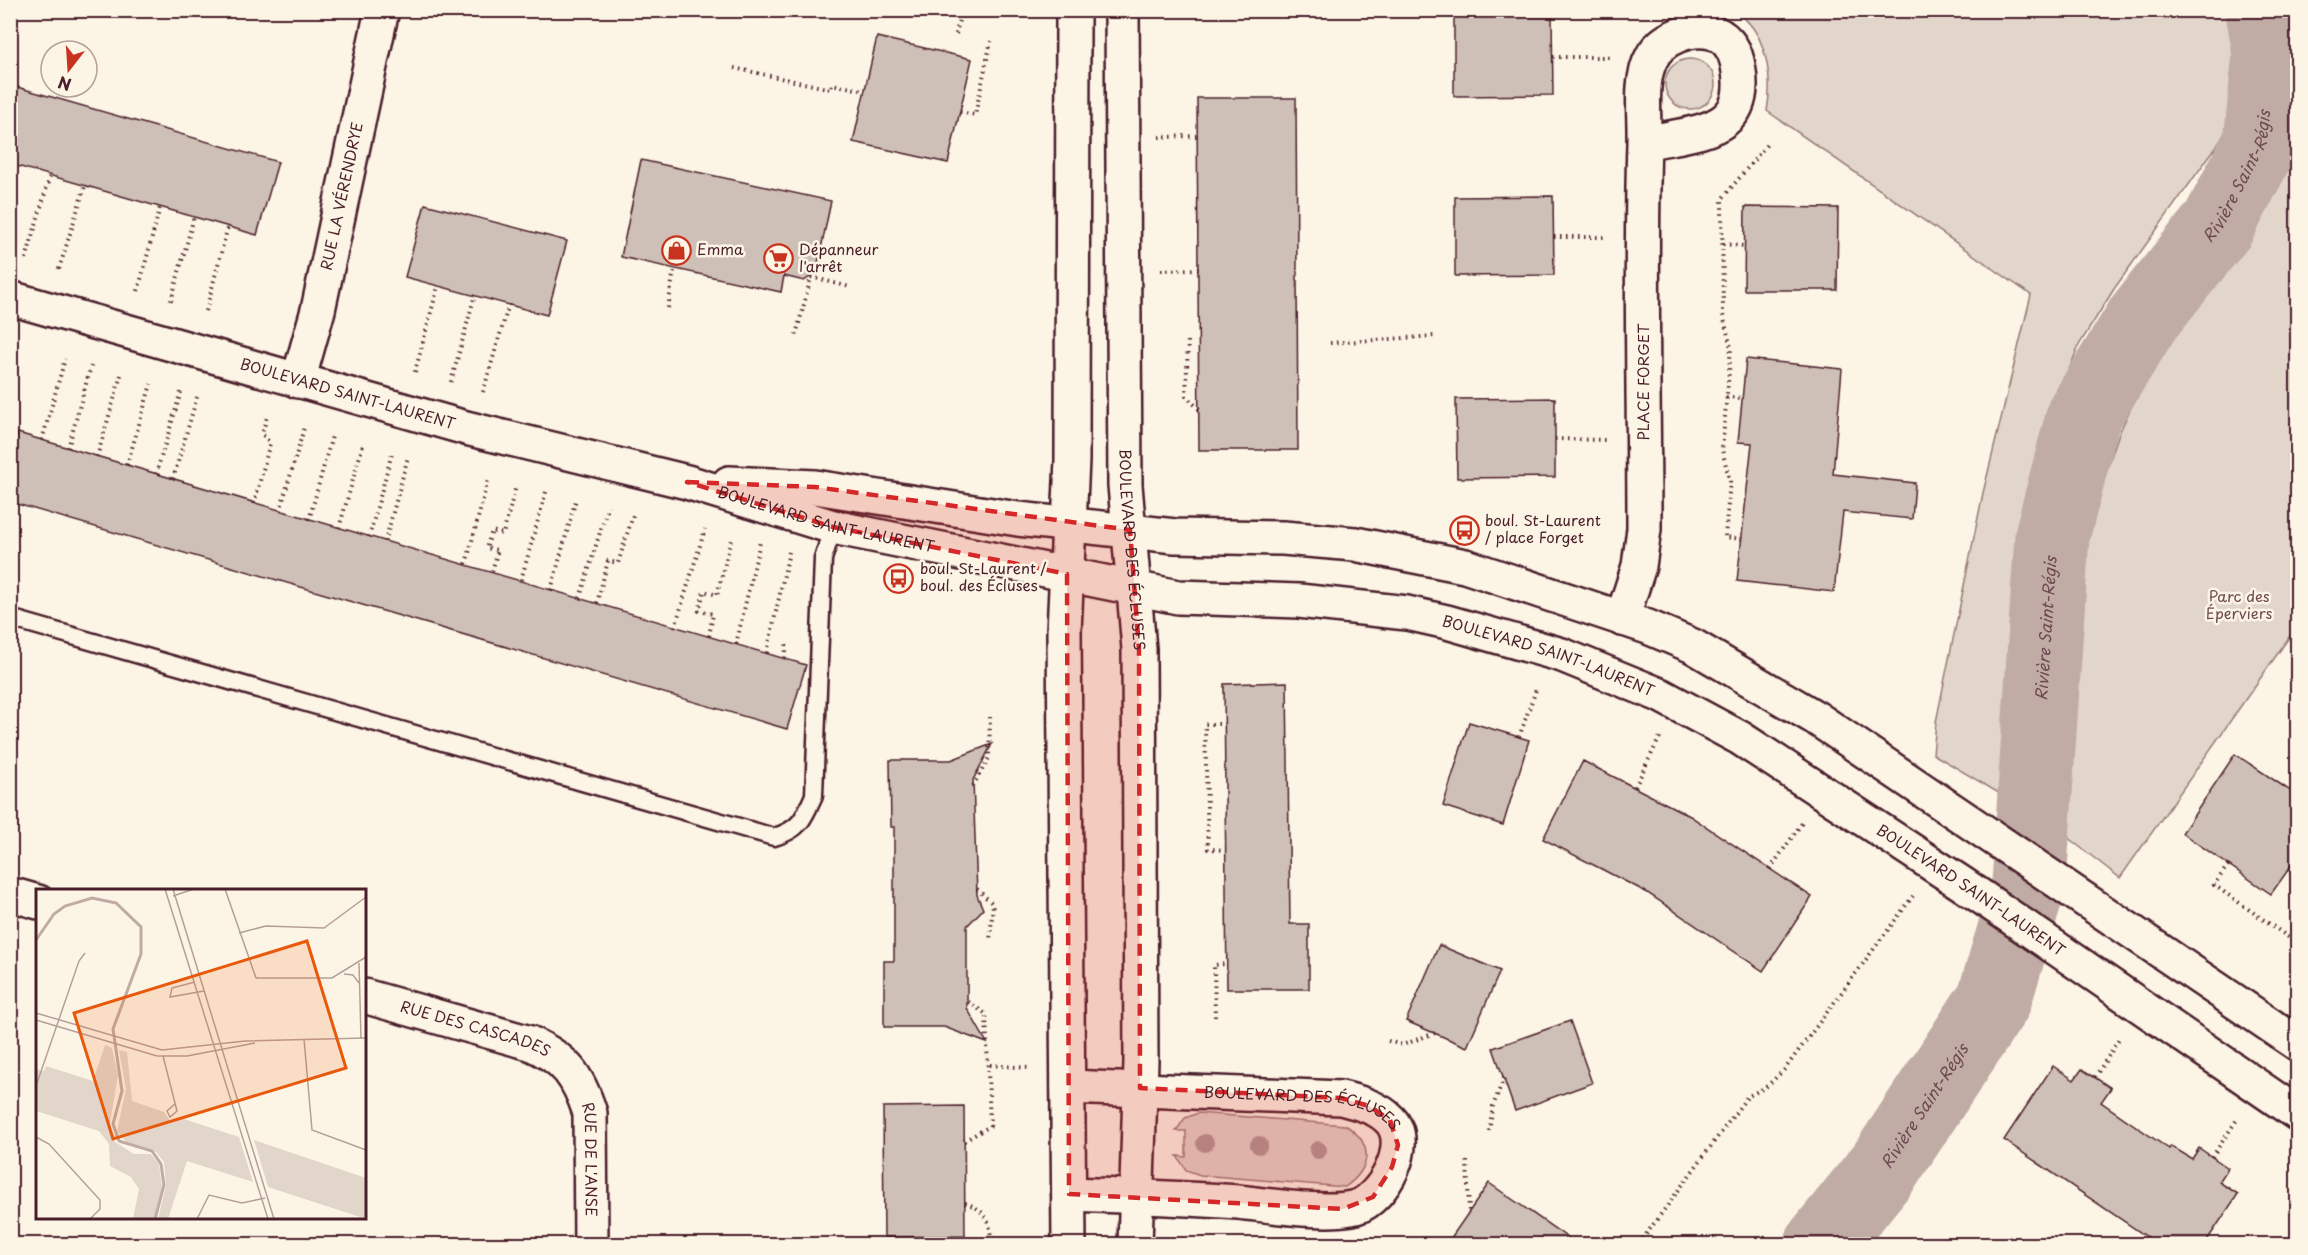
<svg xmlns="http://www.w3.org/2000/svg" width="2308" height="1255" viewBox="0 0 2308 1255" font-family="'Playpen Sans',sans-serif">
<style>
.green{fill:#e2d5ca;stroke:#967a7a;stroke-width:1.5}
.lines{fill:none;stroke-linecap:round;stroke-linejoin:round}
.river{stroke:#c0aca5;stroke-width:75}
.building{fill:#cfc0b7;stroke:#4a1f2b;stroke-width:1.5}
.service-casing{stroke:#4a1f2b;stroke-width:21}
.minor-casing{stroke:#4a1f2b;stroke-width:38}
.tertiary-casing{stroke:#4a1f2b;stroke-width:38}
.path{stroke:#4a1f2b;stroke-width:4;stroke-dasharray:1.5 4.5;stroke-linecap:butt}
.service{stroke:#fcf5e5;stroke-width:16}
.minor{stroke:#fcf5e5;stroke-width:33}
.tertiary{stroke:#fcf5e5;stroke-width:33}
.tree{fill:#af9895}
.marked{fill:#d62828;fill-opacity:0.2;stroke:#d62828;stroke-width:4.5;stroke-dasharray:12 8;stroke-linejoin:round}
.labels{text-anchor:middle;stroke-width:5;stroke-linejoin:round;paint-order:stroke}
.street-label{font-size:15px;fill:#4a1f2b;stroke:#fcf5e5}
.poi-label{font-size:15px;fill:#4a1f2b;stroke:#fcf5e5;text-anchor:start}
.park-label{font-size:15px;fill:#704c53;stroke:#fcf5e5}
.water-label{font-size:16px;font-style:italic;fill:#6d4950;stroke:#fcf5e5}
.inset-river{fill:none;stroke:#c0aca5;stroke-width:3}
.inset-road{fill:none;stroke:#b59f9b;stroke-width:1.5}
.view{fill:#e8590c;fill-opacity:0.15;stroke:#e8590c;stroke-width:3}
.inset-edge{fill:none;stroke:#4a1f2b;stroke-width:3}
</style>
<rect width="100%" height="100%" fill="#fcf5e5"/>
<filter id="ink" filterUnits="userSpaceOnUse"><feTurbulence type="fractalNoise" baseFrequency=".0167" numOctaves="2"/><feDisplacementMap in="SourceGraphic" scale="12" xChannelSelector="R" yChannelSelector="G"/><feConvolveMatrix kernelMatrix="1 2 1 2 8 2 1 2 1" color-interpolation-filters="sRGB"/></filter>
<g filter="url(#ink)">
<!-- green -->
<g class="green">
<path d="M1734,11H2230L2244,60L2236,119L2114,289L2079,345L2050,416L2024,516L2002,795L1933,754L1936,722L1983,493L2031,295L1767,111C1773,78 1767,29 1734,11Z"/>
<circle cx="1690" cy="84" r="25"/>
<path d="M2297,98V626L2120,878L2063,834V693L2081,569L2100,490L2119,433L2160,346L2195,288L2261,208L2283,150Z"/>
<path d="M1198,1113L1345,1125C1374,1143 1372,1168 1345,1187L1200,1175L1186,1170L1177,1156L1186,1157V1131H1176L1185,1118Z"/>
</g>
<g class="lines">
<!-- river -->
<path class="river" id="s1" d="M1822,1244L1885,1166L1994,1000L2029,884L2052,536L2084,414L2144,317L2218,225L2261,142L2270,54L2263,10"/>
</g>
<!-- building -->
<g class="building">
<path d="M1552,16L1553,95L1454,96V17Z"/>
<path d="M877,37L972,59L948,163L853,142Z"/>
<path d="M10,85L278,162L257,235L10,164Z"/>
<path d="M1197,98H1296L1298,450H1199Z"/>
<path d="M641,160L831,201L816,273L804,281L784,276L781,292L621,257Z"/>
<path d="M1553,196L1554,275L1455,276V197Z"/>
<path d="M425,204L567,241L547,315L405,277Z"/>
<path d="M1745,207L1838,208L1837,290H1744Z"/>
<path d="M1746,359L1842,369L1833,474L1915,483L1912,519L1843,512L1834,592L1737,581L1752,443L1738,442Z"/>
<path d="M1555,398V477L1457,478L1456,399Z"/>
<path d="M18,433L806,665L787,729L10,502V458Z"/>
<path d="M1287,682L1290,924H1309V989H1227L1224,684Z"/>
<path d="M1469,722L1529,740L1503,825L1443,806Z"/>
<path d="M992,744L973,780L977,895L983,909L967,926V1008L987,1043L944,1027H884V961H894V827H891L890,760H951Z"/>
<path d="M2235,754L2298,796V856L2271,894L2182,833Z"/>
<path d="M1583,761L1690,816L1812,897L1763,971L1646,892L1543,839Z"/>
<path d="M1439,945L1500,971L1467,1047L1406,1021Z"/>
<path d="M1570,1021L1592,1083L1515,1111L1493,1048Z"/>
<path d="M2053,1066L2074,1080L2082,1069L2111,1088L2101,1102L2169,1149L2171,1146L2192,1159L2199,1148L2228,1168L2219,1182L2238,1194L2204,1245H2159L2004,1140Z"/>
<path d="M964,1106L965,1236L884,1237L883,1107Z"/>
<path d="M1489,1183L1578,1245H1446Z"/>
</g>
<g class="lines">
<defs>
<path id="service" d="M10,618L774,837C800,830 804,818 814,795L823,559L833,527"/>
<g id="minor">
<path id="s2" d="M298,381L318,310L382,10"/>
<path d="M1622,619L1639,566L1644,529C1644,400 1640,271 1644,142C1645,116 1639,80 1652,57C1662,38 1690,27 1711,32C1725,35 1734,48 1737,61C1754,134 1698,131 1644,143"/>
<path d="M10,894L38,902"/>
<path id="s3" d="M364,996L530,1043C566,1059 578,1076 590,1113L591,1244"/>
<path id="s4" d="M1068,1087L1341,1098C1357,1102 1378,1107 1390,1120C1413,1144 1383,1199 1356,1207C1327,1215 1269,1205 1238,1202C1182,1198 1126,1196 1069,1194"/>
</g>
<g id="tertiary">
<path id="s5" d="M1122,10L1125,485L1139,649L1141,1061L1135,1244"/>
<path id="s6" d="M10,298L466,428L687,482L833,527L1178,597L1299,601L1407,613L1447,622L1562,655L1660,695L1740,738L1964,885L2298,1114"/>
<path d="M729,483L815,487L1018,519L1175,536L1283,538L1355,544L1465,566L1648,627L1693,646L1816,718L2298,1044"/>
<path d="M1069,1244L1064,631L1072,460L1073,10"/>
</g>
</defs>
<!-- service casing -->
<use href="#service" class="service-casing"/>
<!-- minor casing -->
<use href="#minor" class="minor-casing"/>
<!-- tertiary casing -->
<use href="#tertiary" class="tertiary-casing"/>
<!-- path -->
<g class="path">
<path d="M956,34L961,10"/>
<path d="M1553,57H1612"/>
<path d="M734,68L831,89L832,84L865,91"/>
<path d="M960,112L975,115L991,41"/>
<path d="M1159,137L1197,136"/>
<path d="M10,180L15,166"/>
<path d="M1554,237H1604"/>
<path d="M1723,244L1744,246"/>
<path d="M26,259L50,176"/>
<path d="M59,269L85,186"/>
<path d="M1161,270L1199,269"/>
<path d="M138,291L160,207"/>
<path d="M171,301L194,217"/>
<path d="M668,308L674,269"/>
<path d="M206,311L228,226"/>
<path d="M796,335L811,277L850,287"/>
<path d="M1188,341L1186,396L1199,409"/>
<path d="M1330,343L1435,336"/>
<path d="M415,372L438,286"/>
<path d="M451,382L475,295"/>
<path d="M483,392L509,304"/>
<path d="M1726,397L1742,398"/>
<path d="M1555,439L1605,440"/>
<path d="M42,440L65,359"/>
<path d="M68,448L91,366"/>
<path d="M97,457L121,375"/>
<path d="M127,465L151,384"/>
<path d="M156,474L181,392"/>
<path d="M173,479L197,397"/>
<path d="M254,504L270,443L262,434L267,417"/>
<path d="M280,511L304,428"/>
<path d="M309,520L332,436"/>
<path d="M339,528L363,445"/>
<path d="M369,537L392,453"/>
<path d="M1742,539L1725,537L1730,482L1722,450L1731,348L1723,315L1722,199L1768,143"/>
<path d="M385,542L408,457"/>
<path d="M466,564L488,480"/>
<path d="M492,571L498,550L486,548L492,531L503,534L516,486"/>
<path d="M521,580L546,492"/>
<path d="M551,590L576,499"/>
<path d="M580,598L608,506"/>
<path d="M597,603L608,561L618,563L634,512"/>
<path d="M675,627L705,529"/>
<path d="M709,636L713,614L699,611L704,591L717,595L732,536"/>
<path d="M736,644L760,542"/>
<path d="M767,653L789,552"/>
<path d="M785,658L787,641"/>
<path d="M1225,724H1205L1208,849L1226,850"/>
<path d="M1519,737L1537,687"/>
<path d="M973,786L989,758L990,717"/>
<path d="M1635,787L1660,737"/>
<path d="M2228,865L2214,885L2298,944"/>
<path d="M1770,869L1802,823"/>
<path d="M977,889L993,904L990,940"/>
<path d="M1215,1017L1214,965L1226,964"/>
<path d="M1388,1041L1402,1045L1435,1033"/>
<path d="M990,1065L1029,1068"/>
<path d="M2095,1077L2120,1038"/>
<path d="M1489,1131L1493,1106L1504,1078"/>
<path d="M964,1141L990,1126L986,1014L967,1001"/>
<path d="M2212,1157L2238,1118"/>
<path d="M1467,1161L1469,1211"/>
<path d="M965,1203C987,1210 991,1223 991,1244"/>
<path d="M1639,1244L1747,1097L1766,1087L1785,1069L1913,896"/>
</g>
<!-- service -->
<use href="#service" class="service"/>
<!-- minor -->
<use href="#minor" class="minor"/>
<!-- tertiary -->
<use href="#tertiary" class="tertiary"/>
</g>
<!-- trees -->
<g class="tree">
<circle cx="1205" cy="1143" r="9"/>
<circle cx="1259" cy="1145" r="9"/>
<circle cx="1318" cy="1150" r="9"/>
</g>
</g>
<!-- marked area -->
<path class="marked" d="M687,482L815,487L1130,530L1139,649L1140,1088L1341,1098L1369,1106L1390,1120L1398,1145L1392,1167L1373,1197L1343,1209L1069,1194L1067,574L833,527Z"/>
<!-- icons -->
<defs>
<symbol id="shop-ring" viewBox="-11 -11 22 22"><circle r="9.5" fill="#fcf5e5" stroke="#c8321e" stroke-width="1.5"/><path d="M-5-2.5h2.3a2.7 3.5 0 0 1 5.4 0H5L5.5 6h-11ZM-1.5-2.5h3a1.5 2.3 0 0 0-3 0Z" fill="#c8321e"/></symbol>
<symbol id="supermarket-ring" viewBox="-11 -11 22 22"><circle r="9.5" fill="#fcf5e5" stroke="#c8321e" stroke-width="1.5"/><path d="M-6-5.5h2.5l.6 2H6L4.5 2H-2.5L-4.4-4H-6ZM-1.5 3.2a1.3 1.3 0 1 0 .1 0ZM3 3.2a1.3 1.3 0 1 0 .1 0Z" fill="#c8321e"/></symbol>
<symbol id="bus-ring" viewBox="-11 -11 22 22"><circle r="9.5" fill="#fcf5e5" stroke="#c8321e" stroke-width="1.5"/><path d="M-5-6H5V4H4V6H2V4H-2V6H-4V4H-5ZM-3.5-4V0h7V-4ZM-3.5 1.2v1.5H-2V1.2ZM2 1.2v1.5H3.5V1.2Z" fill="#c8321e"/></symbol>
</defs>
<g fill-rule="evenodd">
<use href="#shop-ring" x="660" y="234" width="33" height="33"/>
<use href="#supermarket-ring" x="762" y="242" width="33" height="33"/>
<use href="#bus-ring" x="1448" y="514" width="33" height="33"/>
<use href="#bus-ring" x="882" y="562" width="33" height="33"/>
</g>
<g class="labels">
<!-- street labels -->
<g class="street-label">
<text dy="5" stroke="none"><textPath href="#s2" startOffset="190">RUE LA VÉRENDRYE</textPath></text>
<text transform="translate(1644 382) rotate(-90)" y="5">PLACE FORGET</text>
<text dy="5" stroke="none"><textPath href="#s6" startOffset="351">BOULEVARD SAINT-LAURENT</textPath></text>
<text dy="5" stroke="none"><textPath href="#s6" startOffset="846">BOULEVARD SAINT-LAURENT</textPath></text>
<text dy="5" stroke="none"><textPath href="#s5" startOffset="540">BOULEVARD DES ÉCLUSES</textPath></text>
<text dy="5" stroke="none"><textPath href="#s6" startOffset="1584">BOULEVARD SAINT-LAURENT</textPath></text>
<text dy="5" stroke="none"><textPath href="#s6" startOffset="2070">BOULEVARD SAINT-LAURENT</textPath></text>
<text dy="5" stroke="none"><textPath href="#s3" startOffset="116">RUE DES CASCADES</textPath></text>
<text dy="5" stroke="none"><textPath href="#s4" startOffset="237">BOULEVARD DES ÉCLUSES</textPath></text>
<text dy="5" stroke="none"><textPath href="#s3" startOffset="315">RUE DE L'ANSE</textPath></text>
</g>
<!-- poi labels -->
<g class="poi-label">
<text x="697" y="255">Emma</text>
<text x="799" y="255">Dépanneur<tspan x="799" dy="17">l'arrêt</tspan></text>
<text x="1485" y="526">boul. St-Laurent<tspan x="1485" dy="17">/ place Forget</tspan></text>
<text x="920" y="574">boul. St-Laurent /<tspan x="920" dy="17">boul. des Écluses</tspan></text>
</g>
<!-- park labels -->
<g class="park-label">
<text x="2239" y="602">Parc des<tspan x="2239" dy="17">Éperviers</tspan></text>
</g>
<!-- water labels -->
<g class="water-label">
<text dy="6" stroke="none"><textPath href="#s1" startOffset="1180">Rivière Saint-Régis</textPath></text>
<text dy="6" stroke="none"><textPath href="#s1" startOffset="676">Rivière Saint-Régis</textPath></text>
<text dy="6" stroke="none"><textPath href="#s1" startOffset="172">Rivière Saint-Régis</textPath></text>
</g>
</g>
<!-- overview -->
<g transform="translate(36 889)">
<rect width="330" height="330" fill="#fcf5e5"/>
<path d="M69,156L76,159L82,186L74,234L79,253L98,265H115L123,275L126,298L118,330H97L103,300L95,288L74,277L73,255L63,242L0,222V180L8,182L10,177L57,192ZM83,161L91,163L96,212L128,223L134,232L142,228L203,248L217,293L151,272L132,330H122L130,296L128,273L120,263L91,254L81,242L90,200ZM218,251L330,289V330L232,298Z" fill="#e2d5ca"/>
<path class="inset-river" d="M0,51L18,25L29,17L56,9L80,14L105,38V65L77,140L86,202L77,235L83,252L116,262L125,275L128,296L119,330"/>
<path class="inset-road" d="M129,0L232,330M137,0L238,330M189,0L220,89H296L330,68M137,7L158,0M203,44L230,37L288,39L330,8M323,74L325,149M308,85L317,86L323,94M159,93L136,99L134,108L168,102M0,124L126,161L209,152L330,149M0,131L121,167H151L219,154M268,150L276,241L330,261M127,167L141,222L134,228L131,222L139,215M0,197L43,72L49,64M0,248L13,255L64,311V320L54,330M161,330L173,306L206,314L229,309"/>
<path class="view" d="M271,52L310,179L77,250L38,124Z"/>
<rect width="330" height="330" class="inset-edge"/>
</g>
<!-- margin -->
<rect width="2308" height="1255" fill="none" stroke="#fcf5e5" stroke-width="36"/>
<rect x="18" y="18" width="2272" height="1219" fill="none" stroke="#4a1f2b" stroke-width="2" filter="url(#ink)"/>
<!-- north arrow -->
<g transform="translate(69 69) rotate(197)"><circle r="28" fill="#fcf5e5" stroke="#b59f9b" stroke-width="1.5"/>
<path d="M0-4.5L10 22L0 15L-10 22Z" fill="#c8321e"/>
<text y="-9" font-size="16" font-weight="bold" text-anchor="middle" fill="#4a1f2b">N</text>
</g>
</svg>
